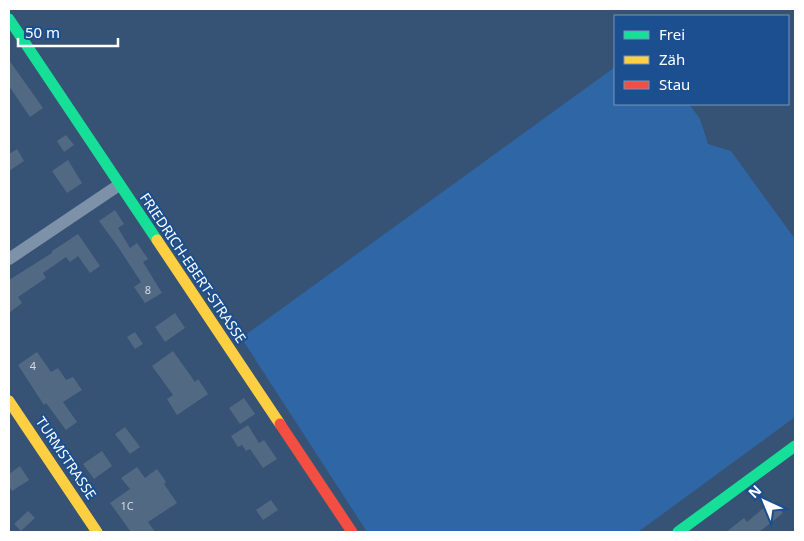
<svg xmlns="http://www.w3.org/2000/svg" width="804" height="541" viewBox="0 0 804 541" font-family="'Noto Sans',sans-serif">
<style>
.green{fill:#2f66a5}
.building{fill:#526984}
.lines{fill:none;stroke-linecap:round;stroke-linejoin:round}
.street{stroke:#7d92a8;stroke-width:12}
.fast{stroke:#16e098;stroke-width:11}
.slow{stroke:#ffcf43;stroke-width:11}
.jam{stroke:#f24e42;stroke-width:11}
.labels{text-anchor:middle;stroke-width:4;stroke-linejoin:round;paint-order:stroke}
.number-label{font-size:11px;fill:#d4dae0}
.street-label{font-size:14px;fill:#fff;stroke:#1b4f8f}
</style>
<rect width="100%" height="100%" fill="#365274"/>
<!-- green -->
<path class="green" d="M615,67V104H689L700,119L708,144L731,151L795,239V417L638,532H367L244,342L248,333Z"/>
<!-- building -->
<g class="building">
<path d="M9,60L43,108L30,117L9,86Z"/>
<path d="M66,135L74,145L64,152L57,141Z"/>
<path d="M17,149L24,161L9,171V154Z"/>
<path d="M68,160L82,183L67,193L52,171Z"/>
<path d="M115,210L124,224L118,228L130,248L137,243L148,259L143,262L162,293L145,303L134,287L141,282L116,244L99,221Z"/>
<path d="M78,234L100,266L90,273L78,256L70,262L66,257L43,273L46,278L18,297L22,303L9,313V280L52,253V251Z"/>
<path d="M175,313L185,328L165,342L155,327Z"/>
<path d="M135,332L143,344L135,349L127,337Z"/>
<path d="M173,351L195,382L198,379L208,394L177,415L167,399L173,395L152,366Z"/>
<path d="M37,352L51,372L58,368L66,380L73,377L82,390L63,402L77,422L66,430L46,403L44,405L18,365Z"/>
<path d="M244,398L255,414L240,424L229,408Z"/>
<path d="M248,425L259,443L264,440L277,459L263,468L250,449L246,451L242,445L238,447L231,436Z"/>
<path d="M125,427L140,447L130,454L115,434Z"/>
<path d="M102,451L112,466L94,479L83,464Z"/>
<path d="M20,466L29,480L12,491L9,486V474Z"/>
<path d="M137,467L145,478L157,469L166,482L164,484L177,503L148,522L155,532H131L110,503L130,489L121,478Z"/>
<path d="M271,500L278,510L263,520L256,510Z"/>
<path d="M773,500L783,513L759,532H726L744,518L747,522Z"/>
<path d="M28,511L35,518L21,531L14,524Z"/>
</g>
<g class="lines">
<!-- street -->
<path class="street" d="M9,259L119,185"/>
<!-- fast -->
<g class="fast">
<path d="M9,19L157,240"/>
<path d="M678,532L795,446"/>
</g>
<!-- slow -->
<g class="slow">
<path d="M157,240L280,424"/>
<path d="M9,401L97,532"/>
</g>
<!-- jam -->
<path class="jam" d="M280,424L352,532"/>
</g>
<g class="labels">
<!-- number labels -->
<g class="number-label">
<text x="148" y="294">8</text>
<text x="33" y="370">4</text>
<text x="127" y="510">1C</text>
</g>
<!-- street labels -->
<g class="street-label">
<text transform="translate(193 268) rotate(56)" y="5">FRIEDRICH-EBERT-STRASSE</text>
<text transform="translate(66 458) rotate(56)" y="5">TURMSTRASSE</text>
</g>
</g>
<!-- border -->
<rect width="804" height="541" fill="none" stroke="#ffffff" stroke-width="20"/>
<!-- legend -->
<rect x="614" y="15" width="175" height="90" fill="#1b4f8f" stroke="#7695bc"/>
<rect x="624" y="31" width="25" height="8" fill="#16e098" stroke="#7695bc"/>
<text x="659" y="40" font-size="15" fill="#ffffff">Frei</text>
<rect x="624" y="56" width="25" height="8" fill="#ffcf43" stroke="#7695bc"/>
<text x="659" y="65" font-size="15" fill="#ffffff">Zäh</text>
<rect x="624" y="81" width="25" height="8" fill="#f24e42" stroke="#7695bc"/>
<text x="659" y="90" font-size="15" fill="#ffffff">Stau</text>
<!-- north arrow -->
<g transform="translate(764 501) rotate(316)" stroke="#1b4f8f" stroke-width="4" paint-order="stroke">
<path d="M0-4L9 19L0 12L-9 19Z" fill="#ffffff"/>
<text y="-8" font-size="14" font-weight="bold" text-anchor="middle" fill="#ffffff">N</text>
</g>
<!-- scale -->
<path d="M18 38v8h100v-8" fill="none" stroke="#ffffff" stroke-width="2.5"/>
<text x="25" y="38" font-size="15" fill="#ffffff" stroke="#1b4f8f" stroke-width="4" paint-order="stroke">50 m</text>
</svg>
